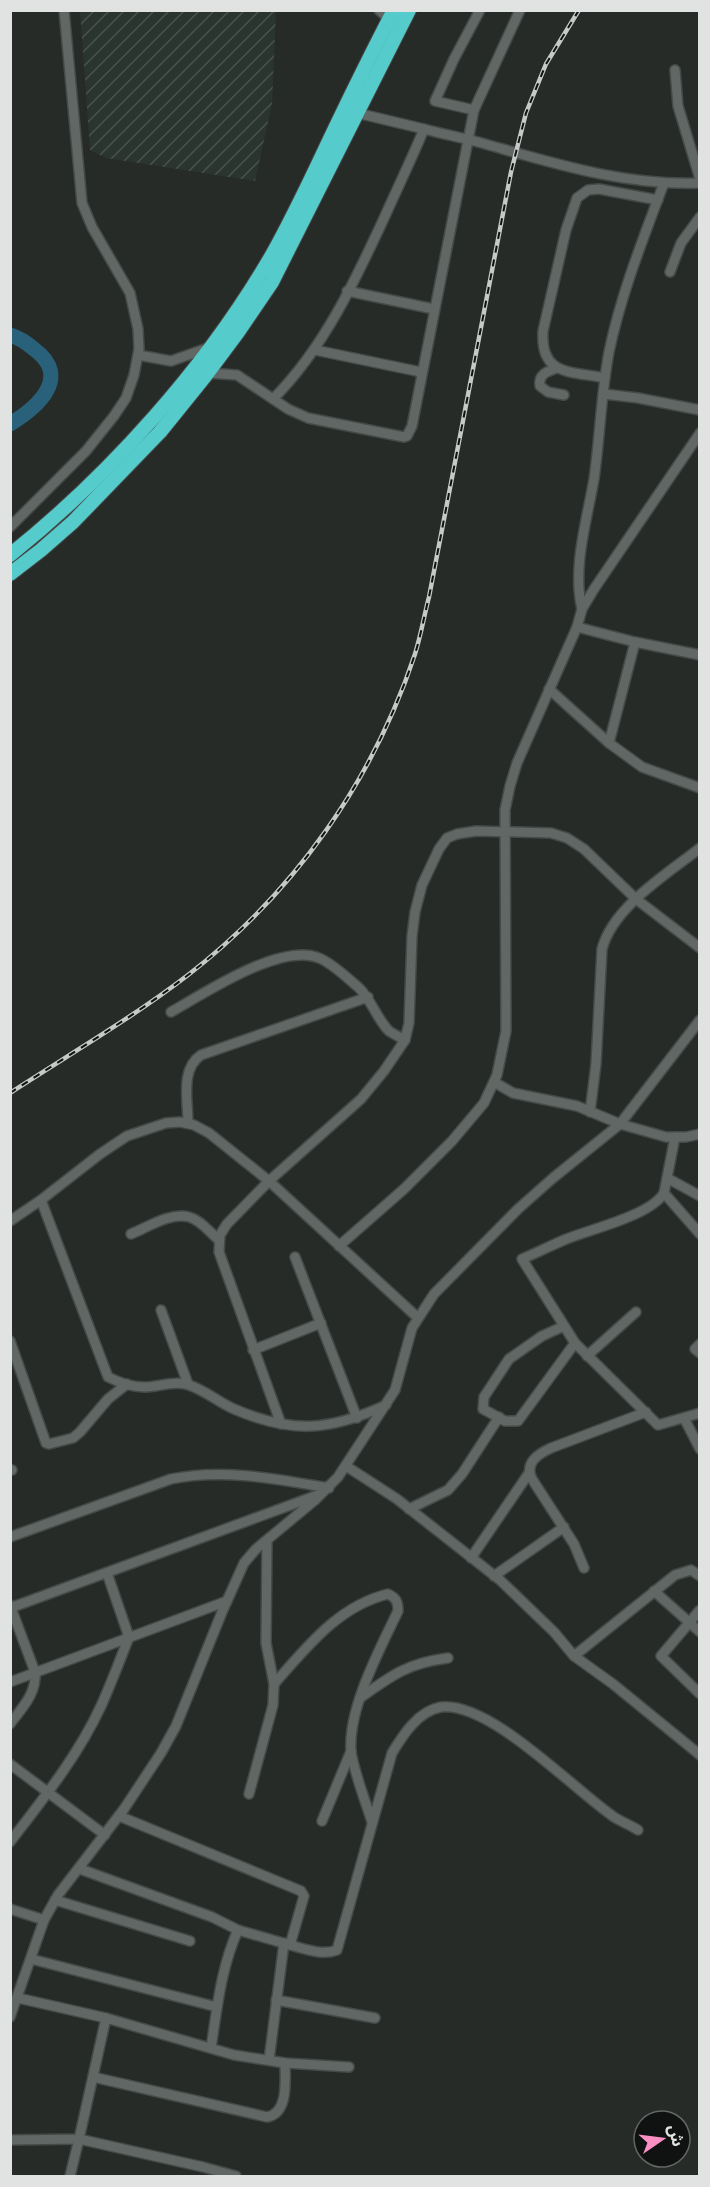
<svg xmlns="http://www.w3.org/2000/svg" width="710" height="2187" viewBox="0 0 710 2187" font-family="'Varela Round','Noto Sans Arabic',sans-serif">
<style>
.industrial{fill:url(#industrial-furrows)}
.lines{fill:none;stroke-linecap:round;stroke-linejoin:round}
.river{stroke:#29617a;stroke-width:15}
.minor-casing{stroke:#454947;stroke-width:12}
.highway-casing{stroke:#454947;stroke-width:16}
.minor{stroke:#616764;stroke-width:9}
.highway{stroke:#56cbcb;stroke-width:14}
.rail-casing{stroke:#c5c9c7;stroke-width:4.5}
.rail{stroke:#101211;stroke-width:2;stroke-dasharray:7;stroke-linecap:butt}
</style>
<defs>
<pattern id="industrial-furrows" width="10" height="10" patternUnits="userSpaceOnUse" patternTransform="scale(1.5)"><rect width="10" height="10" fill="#2a352f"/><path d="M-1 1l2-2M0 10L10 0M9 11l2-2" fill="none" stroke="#49524d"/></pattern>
</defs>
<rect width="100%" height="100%" fill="#262b28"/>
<!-- industrial -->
<path class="industrial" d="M80,11H276L272,104L255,181L106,158L90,150Z"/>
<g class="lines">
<!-- river -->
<path class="river" d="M10,335C20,338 27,343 34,349C72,377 38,407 10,424"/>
<defs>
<g id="minor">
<path d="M379,10L389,19"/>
<path d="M675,70L678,106L700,179"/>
<path d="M474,110L435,101L454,59L480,10"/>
<path d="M357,113L424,129"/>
<path d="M670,272L681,243L700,217"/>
<path d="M347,291L434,309"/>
<path d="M315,350L421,372"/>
<path d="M138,355L171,361L208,348"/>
<path d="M557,368C548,371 538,374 540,386L548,392L564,395"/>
<path d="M208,373L237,375L288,409L308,418L404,437L407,436L412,426L474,110L520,10"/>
<path d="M605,378C571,371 540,376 543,331L566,230L577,198L588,190L599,189L658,200"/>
<path d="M604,394L638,398L700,410"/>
<path d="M273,399C324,348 355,281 385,216C398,187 412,158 424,129C442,134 460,137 478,142C550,162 623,186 700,183"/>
<path d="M700,433L594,589L582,609L577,627L635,642L700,655"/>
<path d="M10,527L86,451L114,416L126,398L134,375L139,349L138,329L130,293L92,227L82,203L64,10"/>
<path d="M582,609C572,568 587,520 594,479C600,437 601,394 609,352C621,294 643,239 664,183"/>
<path d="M635,642L609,743L642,767L700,788"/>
<path d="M549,689L609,743"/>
<path d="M171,1012C205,993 281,942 319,958C332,963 346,977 357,986C371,998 376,1018 389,1031C393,1034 400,1037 405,1040"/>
<path d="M494,1082L513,1093L577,1106L620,1124L666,1137H686L700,1134"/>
<path d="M590,1112L596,1064L602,949C613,907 667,874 700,848"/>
<path d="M188,1123C188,1101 180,1069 201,1055L368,997"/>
<path d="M675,1137L664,1193C650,1216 590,1229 564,1240C550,1246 536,1253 522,1259L575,1343L658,1425L700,1413"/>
<path d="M667,1178L700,1196"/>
<path d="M664,1193L700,1234"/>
<path d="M41,1200L108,1377C118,1382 132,1387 144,1387C158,1387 171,1381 185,1384C201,1387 219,1403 234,1409C292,1434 330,1431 386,1405"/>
<path d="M10,1221L41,1200L100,1154L127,1136L166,1123L180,1122L194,1125L209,1133L269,1181L417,1317"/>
<path d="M131,1234C148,1227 171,1212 189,1217C201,1220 210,1233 219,1240"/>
<path d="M339,1246L404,1189L452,1141L484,1103L497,1075L506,1031L505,810L510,786L517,763L577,627"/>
<path d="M295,1257L357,1418"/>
<path d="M161,1310L188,1384"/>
<path d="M564,1326L542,1336L509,1359L484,1397L483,1409L505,1421H518L575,1343"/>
<path d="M10,1341L46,1443L49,1444L73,1438L80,1432L108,1399L127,1384"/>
<path d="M700,1344L695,1349L700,1353"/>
<path d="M253,1350L321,1323"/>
<path d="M587,1356L636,1312"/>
<path d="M684,1418L700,1449"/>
<path d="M281,1424L219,1252L220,1235L227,1224L269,1181L361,1099L384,1071L405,1040L409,1023L412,936L415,912L422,885L439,849L447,838L457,834L476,831L551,833L567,838L584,849L636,899L700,948"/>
<path d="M346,1466L397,1499L500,1580L554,1632L574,1656L613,1684L700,1755"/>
<path d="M10,1470H12"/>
<path d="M409,1509L448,1490L462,1474L499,1417"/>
<path d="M10,1537L171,1479C223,1468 276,1479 329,1488"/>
<path d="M471,1558L529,1473"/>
<path d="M584,1568L574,1544L532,1479C524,1463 538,1454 551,1448L646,1412"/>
<path d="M494,1576L564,1527"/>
<path d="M654,1591L700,1632"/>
<path d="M10,1605L35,1672C37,1693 22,1708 10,1724"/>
<path d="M10,1608L318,1495"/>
<path d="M700,1610L661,1656L700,1694"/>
<path d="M574,1656L675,1575L691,1570L700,1576"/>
<path d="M10,1682L227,1601"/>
<path d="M274,1684C306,1648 338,1606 388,1594C396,1598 398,1601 398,1611C380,1649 348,1708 351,1751C353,1769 366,1803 372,1822"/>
<path d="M360,1698C392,1675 408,1663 448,1658"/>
<path d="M10,1764L105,1835"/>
<path d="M249,1794L273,1705L274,1684L266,1643L267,1540"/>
<path d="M322,1821L351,1751"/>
<path d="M10,1842C43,1799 78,1756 101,1706C111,1684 120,1660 129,1637L107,1573"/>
<path d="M80,1869L212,1917L238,1930L290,1945L304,1896L301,1891L119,1816"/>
<path d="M55,1900L190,1941"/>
<path d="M10,1909L44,1920"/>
<path d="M290,1945C305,1949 323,1956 337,1950L392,1753C403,1735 418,1711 441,1707C490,1701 574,1790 614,1817C622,1822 630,1825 638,1830"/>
<path d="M31,1959L217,2007"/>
<path d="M18,1998L106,2018L234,2055L285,2063L349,2067"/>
<path d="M276,2000L375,2018"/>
<path d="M10,2017L44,1920L58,1895L124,1809L161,1753L176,1726L222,1612L244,1563L256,1549L315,1500L338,1477L395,1390L412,1328L434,1294L518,1209L553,1178L620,1124L700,1020"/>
<path d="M211,2048C217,2009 221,1967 238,1930"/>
<path d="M269,2060L284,1943"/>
<path d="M93,2077L267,2117C289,2113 285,2080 285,2063"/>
<path d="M10,2140L79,2139L106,2018"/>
<path d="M70,2176L79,2139L203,2167L236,2176"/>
</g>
<g id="highway">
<path d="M10,555C111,474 207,367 272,255C293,218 311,179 329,141C350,97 371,54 394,10"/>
<path d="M10,574L41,550L73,522L160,432L206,375L238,332L272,282L409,10"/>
</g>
</defs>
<!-- minor casing -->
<use href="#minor" class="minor-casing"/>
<!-- highway casing -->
<use href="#highway" class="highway-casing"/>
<!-- minor -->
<use href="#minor" class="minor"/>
<!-- highway -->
<use href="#highway" class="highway"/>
<defs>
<path id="rail" d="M10,1093C70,1054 132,1018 188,975C294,893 373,781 415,654C421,635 424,616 429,597L511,172L526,113L546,64L579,10"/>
</defs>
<!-- rail casing -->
<use href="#rail" class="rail-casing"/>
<!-- rail -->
<use href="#rail" class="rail"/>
</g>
<!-- border -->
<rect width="710" height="2187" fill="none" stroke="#e0e3e1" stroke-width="24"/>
<!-- north arrow -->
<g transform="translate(662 2139) rotate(76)"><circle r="28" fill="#101211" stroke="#636664" stroke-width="1.5"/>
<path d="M0-4.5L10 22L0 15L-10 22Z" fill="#fb8fc4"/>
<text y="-9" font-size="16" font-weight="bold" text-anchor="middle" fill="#e0e3e1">ش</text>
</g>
</svg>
